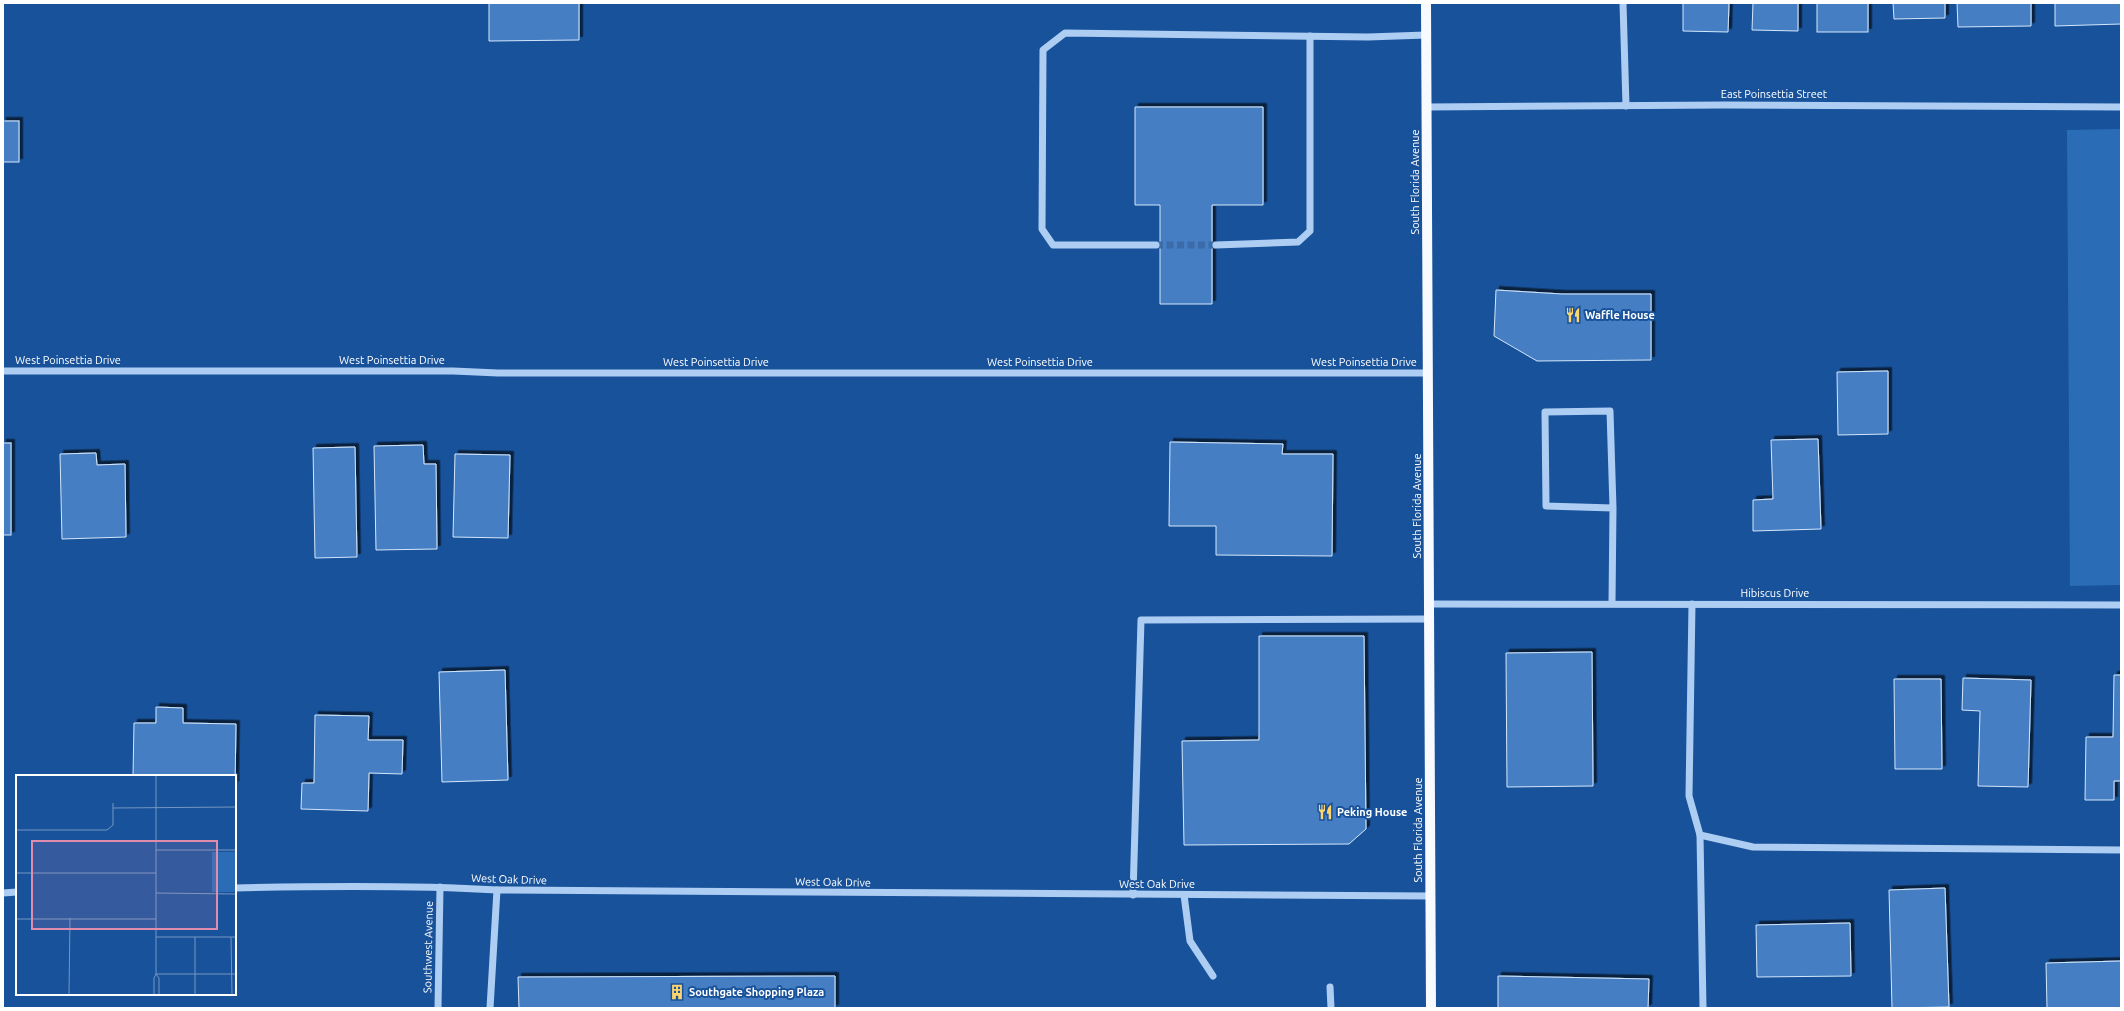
<svg xmlns="http://www.w3.org/2000/svg" width="2124" height="1011" viewBox="0 0 2124 1011" font-family="Ubuntu,sans-serif">
<style>
.green{fill:#2b6cb7}
.building{fill:#447ec2;stroke:#d4e7fc;filter:url(#shadow)}
.lines{fill:none;stroke-linecap:round;stroke-linejoin:round}
.minor-tunnel{stroke:#3b6ca9;stroke-width:7;stroke-dasharray:7 3.5;stroke-linecap:butt}
.minor{stroke:#adcdf2;stroke-width:7}
.major{stroke:#f7faff;stroke-width:10}
.labels{text-anchor:middle;stroke-width:4;stroke-linejoin:round;paint-order:stroke}
.street-label{font-size:11px;fill:#fff;stroke:#18529a}
.poi-label{font-size:11px;font-weight:bold;fill:#fff;stroke:#18529a;text-anchor:start}
.inset-road{fill:none;stroke:#7497c2;stroke-width:1}
.view{fill:#e08cad;fill-opacity:0.15;stroke:#e08cad;stroke-width:2}
.inset-edge{fill:none;stroke:#fff;stroke-width:2}
</style>
<defs>
<filter id="shadow"><feDropShadow dx="3.5" dy="-3.5" stdDeviation="0" flood-color="#0009"/></filter>
</defs>
<rect width="100%" height="100%" fill="#18529a"/>
<!-- green -->
<path class="green" d="M2121,129V585L2070,586L2067,130Z"/>
<!-- building -->
<g class="building">
<path d="M489,3H579V40L489,41Z"/>
<path d="M1683,3H1729L1728,32L1683,31Z"/>
<path d="M1753,3H1798V31L1752,30Z"/>
<rect x="1817" y="3" width="51" height="29"/>
<path d="M1893,3H1945V18L1894,19Z"/>
<path d="M1957,3H2031V26L1958,27Z"/>
<path d="M2055,3H2121V24L2055,26Z"/>
<path d="M1135,107H1263V205H1212V304H1160V205H1135Z"/>
<rect x="3" y="121" width="16" height="41"/>
<path d="M1496,290L1562,294H1651V360L1537,361L1494,336Z"/>
<path d="M1888,371V434L1838,435L1837,372Z"/>
<path d="M1818,439L1821,529L1753,531V500L1773,499L1771,440Z"/>
<path d="M1170,442L1283,444L1282,454H1333L1332,556L1216,555V526H1169Z"/>
<rect x="3" y="443" width="8" height="92"/>
<path d="M423,445L424,464H436L437,549L376,550L374,446Z"/>
<path d="M355,447L357,557L315,558L313,448Z"/>
<path d="M96,453L97,465L125,464L126,537L62,539L60,454Z"/>
<path d="M455,454L510,455L508,538L453,537Z"/>
<path d="M1259,636H1364L1366,829L1349,844L1184,845L1182,741L1259,740Z"/>
<path d="M1592,652L1593,786L1507,787L1506,653Z"/>
<path d="M505,670L508,780L442,782L439,672Z"/>
<path d="M2114,675H2121V781H2114V800H2085L2086,737H2113Z"/>
<path d="M1963,678L2031,680L2028,787L1978,786L1980,711L1962,710Z"/>
<path d="M1894,679H1941L1942,769H1895Z"/>
<path d="M156,707L183,708V723L236,724L235,785V776H133L134,723H156Z"/>
<path d="M315,715L369,716L368,740H403L402,774L369,773L368,811L301,809L302,783H314Z"/>
<path d="M1945,888L1949,1007L1892,1008L1889,890Z"/>
<path d="M1850,923L1851,976L1757,977L1756,925Z"/>
<path d="M2121,961V1008H2047L2046,963Z"/>
<path d="M835,976V1008H519L518,977Z"/>
<path d="M1498,976L1649,979L1648,1008H1498Z"/>
</g>
<g class="lines">
<!-- minor-tunnel -->
<path class="minor-tunnel" d="M1156,245H1216"/>
<!-- minor -->
<g class="minor">
<path d="M1623,3L1626,106"/>
<path d="M1427,107L1725,105L2121,107"/>
<path d="M1156,245H1053L1042,229L1043,50L1065,33L1368,37L1426,35"/>
<path d="M1216,245L1298,242L1310,231V36"/>
<path d="M3,371H453L498,373H1428"/>
<path d="M1612,603L1613,508L1610,411L1545,412L1546,506L1613,508"/>
<path d="M1430,604L2121,605"/>
<path d="M1692,604L1689,796L1700,835L1753,847L2121,850"/>
<path d="M1700,835L1703,1008"/>
<path d="M235,888C322,886 410,885 497,890L1431,896"/>
<path d="M3,893L17,892"/>
<path d="M1133,895L1141,620L1430,619"/>
<path d="M1184,895L1190,941L1213,976"/>
<path d="M1330,987L1331,1008"/>
<path d="M438,1008L440,887"/>
<path d="M490,1008L497,890"/>
</g>
<!-- major -->
<path class="major" d="M1426,3L1431,1008"/>
</g>
<!-- icons -->
<defs>
<symbol id="restaurant-bare" viewBox="-9 -9 18 18"><path d="M-5-6h1v4h1v-4h1v4h1v-4h1v5L-1.5 .5V6h-2V.5L-5-1ZM5-6V6H3V1.5H1.5Q1.5-4 5-6Z" fill="#ffd46d" stroke="#18529a" stroke-width="2.5" paint-order="stroke"/></symbol>
<symbol id="building-bare" viewBox="-9 -9 18 18"><path d="M-4-6H4V6H1V3H-1V6H-4ZM-2.5-4.3h1.7v1.8h-1.7ZM.8-4.3h1.7v1.8H.8ZM-2.5-1h1.7V.8h-1.7ZM.8-1h1.7V.8H.8Z" fill="#ffd46d" stroke="#18529a" stroke-width="2.5" paint-order="stroke"/></symbol>
</defs>
<g fill-rule="evenodd">
<use href="#restaurant-bare" x="1562" y="304" width="22" height="22"/>
<use href="#restaurant-bare" x="1314" y="801" width="22" height="22"/>
<use href="#building-bare" x="666" y="981" width="22" height="22"/>
</g>
<g class="labels">
<!-- street labels -->
<g class="street-label">
<text x="1774" y="98">East Poinsettia Street</text>
<text transform="translate(1415 182) rotate(-90)" y="4">South Florida Avenue</text>
<text x="68" y="364">West Poinsettia Drive</text>
<text x="392" y="364">West Poinsettia Drive</text>
<text x="716" y="366">West Poinsettia Drive</text>
<text x="1040" y="366">West Poinsettia Drive</text>
<text x="1364" y="366">West Poinsettia Drive</text>
<text transform="translate(1417 506) rotate(-90)" y="4">South Florida Avenue</text>
<text x="1775" y="597">Hibiscus Drive</text>
<text transform="translate(1418 830) rotate(-90)" y="4">South Florida Avenue</text>
<text transform="translate(509 879) rotate(2)" y="4">West Oak Drive</text>
<text transform="translate(833 882) rotate(1)" y="4">West Oak Drive</text>
<text x="1157" y="888">West Oak Drive</text>
<text transform="translate(428 947) rotate(-89)" y="4">Southwest Avenue</text>
</g>
<!-- poi labels -->
<g class="poi-label">
<text x="1585" y="319">Waffle House</text>
<text x="1337" y="816">Peking House</text>
<text x="689" y="996">Southgate Shopping Plaza</text>
</g>
</g>
<!-- overview -->
<g transform="translate(16 775)">
<rect width="220" height="220" fill="#18529a"/>
<path d="M196,77H220V117H196Z" fill="#2b6cb7"/>
<path class="inset-road" d="M140,0V199L143,203V220M97,33L220,32M0,55H91L97,50V28M140,75H220M0,98H140M140,118L220,119M0,144H140M140,162H220M215,162L216,220M140,199H220M53,220L54,143M138,220V203L140,199M179,220V162"/>
<path class="view" d="M16,66H201V154H16Z"/>
<rect width="220" height="220" class="inset-edge"/>
</g>
<!-- border -->
<rect width="2124" height="1011" fill="none" stroke="#ffffff" stroke-width="8"/>
</svg>
